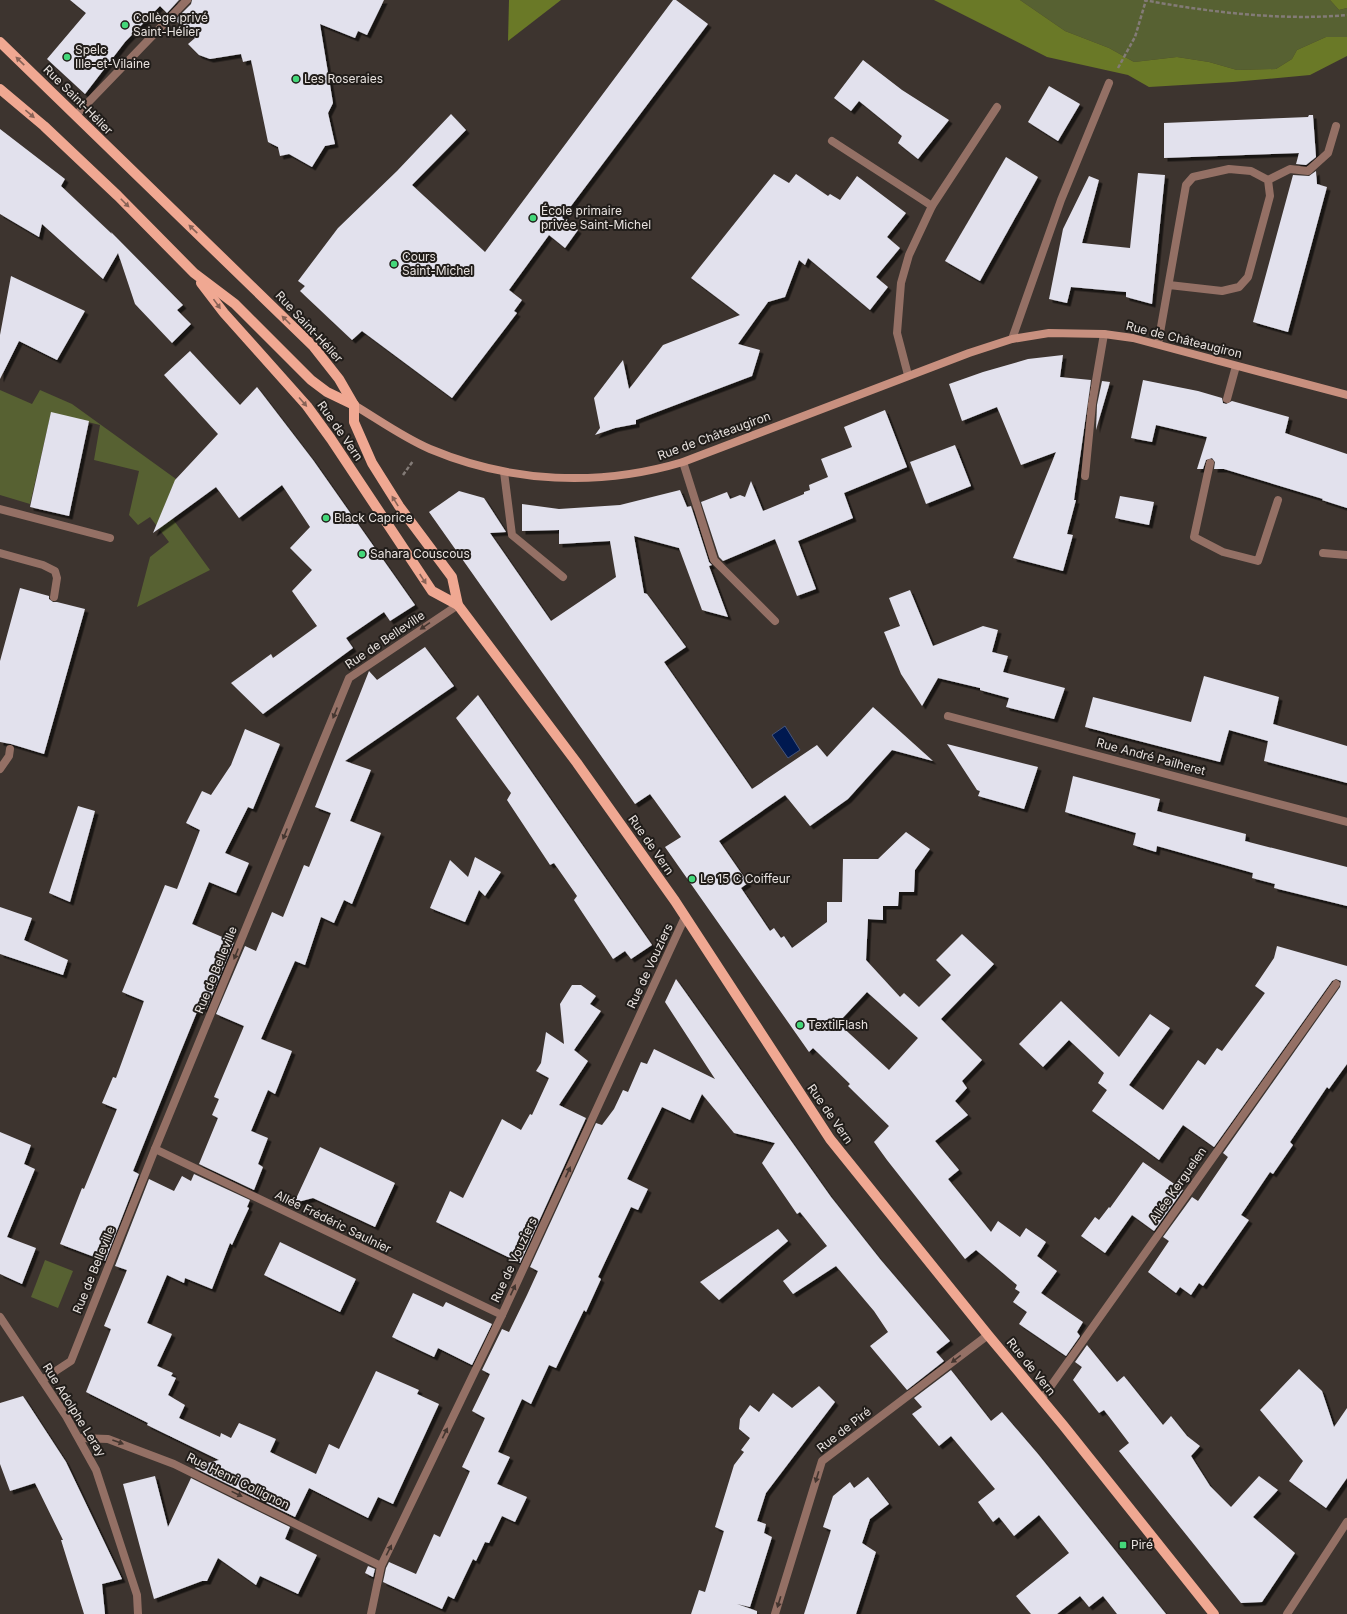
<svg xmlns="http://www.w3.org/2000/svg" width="1347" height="1614" viewBox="0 0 1347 1614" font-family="Inter,sans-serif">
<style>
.green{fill:#576132}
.forest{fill:#6a7927}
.water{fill:#001950;stroke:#46557b}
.building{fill:#e2e1ed;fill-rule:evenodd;filter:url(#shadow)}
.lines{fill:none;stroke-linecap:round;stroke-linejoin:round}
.path{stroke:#837b77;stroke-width:2.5;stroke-dasharray:4 2;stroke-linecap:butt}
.service{stroke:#947065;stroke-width:8}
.minor{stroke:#947065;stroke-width:8}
.secondary{stroke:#c8907f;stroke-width:8}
.primary{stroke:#f0a892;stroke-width:10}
.oneway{fill:#886256}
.oneway2{fill:#443630}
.poi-dot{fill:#44d77a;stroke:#211d1a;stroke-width:1.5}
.labels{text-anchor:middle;stroke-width:4;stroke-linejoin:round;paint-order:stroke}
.poi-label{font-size:12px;fill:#e8e2df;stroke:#211d1a;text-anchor:start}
.street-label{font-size:12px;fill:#e8e2df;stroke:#211d1a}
</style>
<defs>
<filter id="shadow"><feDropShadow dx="3.5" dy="3.5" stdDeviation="0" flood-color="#0009"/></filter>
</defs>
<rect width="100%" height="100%" fill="#3d342f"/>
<!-- green -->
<g class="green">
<path d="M1020,0H1330L1339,10L1347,8V37H1326L1297,50L1292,59L1276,69L1237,70L1209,62L1177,57L1134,62L1109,48L1065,31Z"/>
<path d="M0,390L32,404L40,390L72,404L176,479L164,507L210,570L137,607L150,557L169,542L150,517L138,525L129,515L139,471L94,460L100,425L51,413L30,504L0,495Z"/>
<path d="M45,1260L73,1271L58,1308L31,1297Z"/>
</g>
<!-- forest -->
<g class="forest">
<path d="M509,0H561L508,41Z"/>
<path d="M934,0H1020L1065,31L1109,48L1134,62L1177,57L1209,62L1237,70L1276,69L1292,59L1297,50L1326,37H1347V56L1310,75L1233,82L1149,87L1128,75L1047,57Z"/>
<path d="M1330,0H1347V8L1339,10Z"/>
</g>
<!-- water -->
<path class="water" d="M785,726L800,750L788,758L772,735Z"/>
<!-- building -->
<g class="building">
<path d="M70,0H179L167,13L160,6L125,42L85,94L47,59L86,13Z"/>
<path d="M192,0H384L367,35L358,31L355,38L320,24L333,103L328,113L335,144L325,146L312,167L289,154L280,156L278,147L268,142L251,60L243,62L241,54L210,59L199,55L188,44L195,38L175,20L191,4Z"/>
<path d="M673,0H676L708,24L562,218L578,230L565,248L549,235L509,290L522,300L514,311L517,313L452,398L362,331L352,340L300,291L305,286L298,281L338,228L397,171L451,114L466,130L412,185L485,252Z"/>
<path d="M863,60L902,90L949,120L918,159L898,143L902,136L859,101L851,111L834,98Z"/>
<path d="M1049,86L1080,104L1058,141L1028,122Z"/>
<path d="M1309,115H1313L1316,157L1306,165L1296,164L1299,153L1164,158V123L1308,117Z"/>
<path d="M0,129L65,179L61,186L112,234L111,232L183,305L177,310L191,324L172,343L135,304L118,253L103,279L42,224L39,237L0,214Z"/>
<path d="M1006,157L1038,177L980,281L945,261Z"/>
<path d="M1316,171L1317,184L1327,187L1288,332L1253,322L1293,175L1309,176Z"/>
<path d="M1138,173L1165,175L1152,304L1126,297V292L1071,287L1067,303L1049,299L1063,229L1089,176L1099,180L1082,243L1130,248Z"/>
<path d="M774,174L789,183L796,174L828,196L830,194L840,200L857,176L906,213L887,237L900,248L876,277L888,287L870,310L808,258L805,265L799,260L785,297L768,302L738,344L760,350L752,376L636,420V424L615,428L595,435L600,428L594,398L623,360L629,389L663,345L740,315L691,278Z"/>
<path d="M11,276L85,311L57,360L19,341L0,379V335Z"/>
<path d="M190,351L240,405L257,387L313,460L415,605L390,621L384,612L346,638L353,648L263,714L231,683L271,654L273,658L317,626L292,591L312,570L290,548L310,527L282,485L239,518L216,487L153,533L175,480L218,434L164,375Z"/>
<path d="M1063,355L1060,377L1091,380L1074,500H1076L1067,534L1073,535L1063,571L1013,558L1056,452L1021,465L997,407L962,421L949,384L983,372L1028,359Z"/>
<path d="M1143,380L1198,391L1222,398L1223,403L1226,404L1232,401L1289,417L1285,433L1347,454V508L1322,500L1323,499L1224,469H1214L1215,462L1212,458L1206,460L1203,469H1197L1207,437L1156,425L1152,442L1131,438Z"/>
<path d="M1102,381L1110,382L1096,430L1097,405Z"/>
<path d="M885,410L907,467L844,493L853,518L798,541L816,589L797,596L775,539L723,561L719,557L701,502L727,492L730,499L740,495L745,497L751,481L763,511L804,494V492L810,490L809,485L828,477L821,459L852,447L844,427Z"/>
<path d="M51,412L89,421L69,516L30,507Z"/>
<path d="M955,445L971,486L926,504L910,462Z"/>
<path d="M680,490L687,507L691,506L709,562L712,565L709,566L728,617L702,610L679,548L634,536L644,593L647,594L686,647L664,662L752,789L817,745L827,757L873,707L933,761L892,750L848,799L810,826L785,795L719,841L748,883L741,888L770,931L774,928L781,938L784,936L792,948L827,922V902H842L843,859H878L906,832L930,849L915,870L914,892H899L898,906H883V920L868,919L866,960L900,997L904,993L919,1007L951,975L936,960L962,934L994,964L941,1019L982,1060L962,1081L967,1088L955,1101L968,1115L935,1141L959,1170L948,1179L991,1232L998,1221L1020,1237L1026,1228L1046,1242L1037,1256L1057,1271L1041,1293L1083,1322L1077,1332L1080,1336L1066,1356L1019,1324L1027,1312L1013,1302L1020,1292L1015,1289L1017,1285L976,1250L965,1259L887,1160L874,1142L889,1126L848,1086L850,1084L813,1048L809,1052L665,847L681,837L650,794L635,804L429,512L459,491L484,498L506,532L490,533L551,621L616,577L610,541L559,544V530L522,531V504L559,509L620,505ZM867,992L918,1038L889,1070L838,1023Z"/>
<path d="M1120,496L1154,502L1149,525L1115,518Z"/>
<path d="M20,588L49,596V599L53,602H57L85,609L44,754L11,744L0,742V661Z"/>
<path d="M910,590L933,646L983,626L998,630L992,652L1008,656L1003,672L1065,688L1054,719L1006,707L1009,698L980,690V688L938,678L922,706L901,674L884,632L900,626L889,598Z"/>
<path d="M425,647L454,686L345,761L371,770L350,821L381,833L352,904L344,900L334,923L321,917L305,965L295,961L261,1039L292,1051L275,1094L268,1090L251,1131L268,1138L258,1164L263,1167L254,1190L199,1164L218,1118L212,1115L219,1099L214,1097L244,1026L216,1014L245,946L256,951L272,912L283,917L304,865L309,867L331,813L315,807L369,671L377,680Z"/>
<path d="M1204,676L1279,697L1273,724L1347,746V783L1264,761L1268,741L1229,730L1220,762L1085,727L1093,697L1191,722Z"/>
<path d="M478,695L652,945L631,959L625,951L613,959L574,900L577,896L554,863L550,865L507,800L511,793L456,718Z"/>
<path d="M245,729L280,744L253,809L248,807L225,853L249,863L236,893L209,882L192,924L234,942L206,1010L199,1007L179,1056L133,1171L139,1174L105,1261L60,1244L82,1188L84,1189L117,1109L102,1103L113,1077L116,1078L144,1001L122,992L165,885L177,889L200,830L186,823L202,791L211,795L231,765Z"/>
<path d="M947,744L1038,767L1024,809L978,796L980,791L977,790Z"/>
<path d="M1073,776L1160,799L1157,811L1246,834L1245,841L1347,867V906L1274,888L1275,884L1252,878L1253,873L1157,846L1156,852L1133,845L1136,833L1065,812Z"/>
<path d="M78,806L95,811L70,902L49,893Z"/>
<path d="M475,857L501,872L485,896L479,890L465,922L430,908L450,860L468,877Z"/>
<path d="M0,907L32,918L24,940L68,960L63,975L0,954Z"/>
<path d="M1277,946L1347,966V1064L1329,1089L1327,1087L1290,1142L1293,1145L1273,1174L1270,1172L1241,1215L1249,1220L1203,1286L1199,1283L1191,1295L1180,1287L1176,1293L1148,1272L1169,1241L1163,1237L1192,1197L1198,1201L1228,1157L1223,1153L1340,987L1341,981L1336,979L1332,981L1214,1147L1183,1125L1159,1160L1092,1111L1107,1090L1098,1083L1104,1073L1069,1040L1043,1067L1019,1044L1061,1001L1119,1057L1150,1014L1170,1028L1129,1085L1163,1110L1198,1060L1205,1065L1217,1048L1222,1051L1265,993L1255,986L1274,958Z"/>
<path d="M676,979L831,1197L880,1259L950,1341L936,1352L944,1361L907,1390L870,1346L888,1332L874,1311L836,1266L793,1294L783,1281L827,1246L800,1212L797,1214L762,1163L775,1143L734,1133L702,1094L690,1120L662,1107L627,1179L648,1189L638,1210L631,1207L598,1277L601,1279L586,1312L584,1310L556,1368L549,1365L531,1404L522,1399L498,1452L510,1457L497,1484L527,1497L515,1522L502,1516L489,1543L485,1542L476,1561L473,1559L454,1599L448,1596L442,1609L383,1582L386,1568L389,1562L416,1574L434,1534L440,1537L470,1471L462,1467L485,1418L472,1411L490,1374L482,1370L502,1329L509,1332L527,1295L538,1271L530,1267L596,1123L602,1125L614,1109L623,1090L628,1092L641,1062L647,1064L654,1049L715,1079L665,1002Z"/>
<path d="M572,985H581L596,996L590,1004L601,1011L574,1050L588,1061L559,1105L586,1118L520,1263L436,1222L450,1191L463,1198L502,1119L521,1130L530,1114L532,1115L549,1078L536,1071L541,1063L546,1032L564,1044L560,1004Z"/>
<path d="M0,1132L31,1145L24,1164L35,1169L7,1237L36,1248L22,1284L0,1274Z"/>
<path d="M320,1147L395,1183L375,1227L313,1198L294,1203Z"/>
<path d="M1143,1162L1183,1190L1154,1231L1132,1215L1105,1253L1081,1236L1095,1217L1099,1220L1109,1207L1110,1208Z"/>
<path d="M194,1174L250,1200L247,1207L249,1208L232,1245L230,1243L212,1289L185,1278L184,1283L167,1275L147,1323L172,1334L157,1366L173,1373L171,1376L176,1378L168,1395L185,1405L179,1418L220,1437L221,1433L231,1438L239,1423L276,1439L270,1452L316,1474L329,1444L339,1449L376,1371L419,1390L417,1394L439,1404L393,1504L378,1497L368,1518L309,1488L295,1517L195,1468L197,1466L219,1460L147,1425L148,1423L86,1392L111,1329L104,1326L127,1270L115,1266L149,1179L174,1191L182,1176L191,1181Z"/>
<path d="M778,1229L788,1241L719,1300L700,1282Z"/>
<path d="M280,1242L356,1279L340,1312L264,1275Z"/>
<path d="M413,1293L443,1307L446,1302L492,1324L472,1365L438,1348L434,1357L392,1337Z"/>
<path d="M1087,1345L1117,1382L1124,1376L1163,1425L1171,1416L1187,1436L1200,1446L1191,1456L1210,1486L1231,1507L1259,1476L1278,1490L1253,1517L1295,1553L1262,1602L1241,1603L1119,1451L1129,1443L1104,1410L1099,1413L1073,1380L1082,1367L1075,1362Z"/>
<path d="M1299,1369L1322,1391L1334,1427L1347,1408V1478L1326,1508L1289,1481L1303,1461L1260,1410Z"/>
<path d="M951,1370L991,1421L1002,1412L1038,1454L1166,1614H1117L1103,1596L1089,1607L1080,1596L1057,1614H1031L1016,1596L1069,1553L1039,1515L1014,1536L999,1517L993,1522L978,1502L995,1489L951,1436L939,1446L912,1414L922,1407L914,1398Z"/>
<path d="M819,1386L835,1402L766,1493L757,1521L766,1524L764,1533L772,1537L750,1607L737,1604L757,1611V1614H691L699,1590L705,1592L724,1531L715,1527L734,1465L744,1452L741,1450L750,1438L739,1429L740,1419L750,1405L759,1412L773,1393L792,1408Z"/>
<path d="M23,1396L66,1462L122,1579L102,1584L105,1614H84L61,1540H63L35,1483L10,1491L0,1464V1403Z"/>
<path d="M155,1476L168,1527L191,1478L290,1527L285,1539L317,1555L298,1594L260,1576L256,1585L218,1558L207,1581H202L154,1599L123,1484Z"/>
<path d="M868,1477L889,1504L870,1519L862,1543L876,1552L856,1614H804L831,1530L823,1527L833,1496L850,1482L854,1488Z"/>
<path d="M368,1566L375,1569L373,1577L365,1573Z"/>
</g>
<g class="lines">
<!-- path -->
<g class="path">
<path d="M1144,0C1207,12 1283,21 1347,15"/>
<path d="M1118,68L1135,37L1146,0"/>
<path d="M403,475L413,461"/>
</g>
<!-- service -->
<g class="service">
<path d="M76,115L187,0"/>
<path d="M832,141L932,206"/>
<path d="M1268,180L1290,169L1308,171L1328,153L1336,126"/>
<path d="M1158,344L1186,185L1193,177L1229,169L1251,171L1268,180L1270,196L1248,277L1239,287L1222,291L1169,285"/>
<path d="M908,375L897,333L901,283L909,255L932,206L997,107"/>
<path d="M1227,399L1236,366"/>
<path d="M683,462L714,560L775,621"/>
<path d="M1210,463L1194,537L1223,552L1258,561L1278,500"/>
<path d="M504,472L512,535L563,577"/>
<path d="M1085,476L1092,404L1104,334"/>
<path d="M0,509L110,538"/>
<path d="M0,553L43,565L55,571L57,578L54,597"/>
<path d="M1323,553L1347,555"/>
<path d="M0,769L9,756L10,749"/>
</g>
<!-- minor -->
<g class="minor">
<path d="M1012,339L1061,200L1109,83"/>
<path d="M948,716L1347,822"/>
<path d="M155,1149L502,1315"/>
<path d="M0,1317L66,1416L96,1470L137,1595L138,1614"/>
<path d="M42,1380L71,1361L155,1149L349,678L458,605"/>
<path d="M1041,1400L1336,984"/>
<path d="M79,1438L108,1439L174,1464L381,1566"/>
<path d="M371,1614L381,1566L502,1315L685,917"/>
<path d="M775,1614L822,1461L988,1335"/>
<path d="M1287,1614L1347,1522"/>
</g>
<!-- secondary -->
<path class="secondary" d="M354,405C379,420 404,438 430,449C511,483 599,487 683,462L969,353L1012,339L1049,333L1104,334L1133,338L1347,395"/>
<!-- primary -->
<g class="primary">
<path d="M0,42L313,346L339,379L354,405"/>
<path d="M0,89L44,126L118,196L194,273L235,304L311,380L327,392L354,405"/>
<path d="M201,283L224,313L307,406L331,439L432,591L458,605"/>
<path d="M354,405V422L372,463L399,506L452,577L458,605L577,763L675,901L830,1139L988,1335L1063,1425L1214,1614"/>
</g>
</g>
<!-- one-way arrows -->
<defs><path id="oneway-solid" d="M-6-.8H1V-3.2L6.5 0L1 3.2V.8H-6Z"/></defs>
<g class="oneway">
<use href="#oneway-solid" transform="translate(20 61) rotate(-136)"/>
<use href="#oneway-solid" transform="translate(30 114) rotate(40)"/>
<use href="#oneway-solid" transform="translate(125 203) rotate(45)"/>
<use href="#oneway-solid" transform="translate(193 229) rotate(-136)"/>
<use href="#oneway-solid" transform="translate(217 304) rotate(54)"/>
<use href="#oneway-solid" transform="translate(286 320) rotate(-135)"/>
<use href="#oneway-solid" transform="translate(303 402) rotate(49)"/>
<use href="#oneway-solid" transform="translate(395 501) rotate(-122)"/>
<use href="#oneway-solid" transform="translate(423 579) rotate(57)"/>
</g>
<g class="oneway2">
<use href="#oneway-solid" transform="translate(425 626) rotate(146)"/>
<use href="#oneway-solid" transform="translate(335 713) rotate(112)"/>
<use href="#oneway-solid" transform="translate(285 834) rotate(112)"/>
<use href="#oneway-solid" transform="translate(236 954) rotate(112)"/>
<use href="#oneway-solid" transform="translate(568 1172) rotate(-65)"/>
<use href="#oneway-solid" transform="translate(513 1290) rotate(-65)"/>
<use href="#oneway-solid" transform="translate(956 1359) rotate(143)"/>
<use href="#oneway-solid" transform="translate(445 1433) rotate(-64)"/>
<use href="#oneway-solid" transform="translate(118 1442) rotate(20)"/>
<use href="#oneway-solid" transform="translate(817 1477) rotate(107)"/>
<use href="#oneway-solid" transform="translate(237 1494) rotate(26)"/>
<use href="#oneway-solid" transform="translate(389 1550) rotate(-63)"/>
<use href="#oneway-solid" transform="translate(779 1602) rotate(107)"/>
</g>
<!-- markers -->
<g class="poi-dot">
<circle cx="125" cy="25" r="4"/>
<circle cx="67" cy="57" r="4"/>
<circle cx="296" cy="79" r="4"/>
<circle cx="533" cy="218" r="4"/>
<circle cx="394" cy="264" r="4"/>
<circle cx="326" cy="518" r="4"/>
<circle cx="362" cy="554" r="4"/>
<circle cx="692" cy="879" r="4"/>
<circle cx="800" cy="1025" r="4"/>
<rect x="1119" y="1541" width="8" height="8" rx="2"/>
</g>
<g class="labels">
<!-- poi labels -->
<g class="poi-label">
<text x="133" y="22">Collège privé<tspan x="133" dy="14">Saint-Hélier</tspan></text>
<text x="75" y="54">Spelc<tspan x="75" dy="14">Ille-et-Vilaine</tspan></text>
<text x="304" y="83">Les Roseraies</text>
<text x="541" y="215">École primaire<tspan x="541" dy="14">privée Saint-Michel</tspan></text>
<text x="402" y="261">Cours<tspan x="402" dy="14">Saint-Michel</tspan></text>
<text x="334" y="522">Black Caprice</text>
<text x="370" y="558">Sahara Couscous</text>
<text x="700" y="883">Le 15 C Coiffeur</text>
<text x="808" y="1029">TextilFlash</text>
<text x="1131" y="1549">Piré</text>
</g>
<!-- street labels -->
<g class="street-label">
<text transform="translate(78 100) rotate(45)" y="4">Rue Saint-Hélier</text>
<text transform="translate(309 327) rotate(47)" y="4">Rue Saint-Hélier</text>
<text transform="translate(1184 340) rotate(14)" y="4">Rue de Châteaugiron</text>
<text transform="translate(340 431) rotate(55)" y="4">Rue de Vern</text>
<text transform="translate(714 436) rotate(-20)" y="4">Rue de Châteaugiron</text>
<text transform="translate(385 640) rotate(-34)" y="4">Rue de Belleville</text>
<text transform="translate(1151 757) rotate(15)" y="4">Rue André Pailheret</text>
<text transform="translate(651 845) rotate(55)" y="4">Rue de Vern</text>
<text transform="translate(650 966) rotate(-65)" y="4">Rue de Vouziers</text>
<text transform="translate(216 970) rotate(-68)" y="4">Rue de Belleville</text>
<text transform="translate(830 1114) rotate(55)" y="4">Rue de Vern</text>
<text transform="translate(1178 1185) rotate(-55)" y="4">Allée Kerguelen</text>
<text transform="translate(333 1222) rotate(26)" y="4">Allée Frédéric Saulnier</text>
<text transform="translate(514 1260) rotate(-65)" y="4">Rue de Vouziers</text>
<text transform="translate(94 1270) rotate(-68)" y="4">Rue de Belleville</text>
<text transform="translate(1031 1367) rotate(51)" y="4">Rue de Vern</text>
<text transform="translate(74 1410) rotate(58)" y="4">Rue Adolphe Leray</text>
<text transform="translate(844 1430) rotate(-38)" y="4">Rue de Piré</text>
<text transform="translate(238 1481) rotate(26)" y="4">Rue Henri Collignon</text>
</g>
</g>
</svg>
